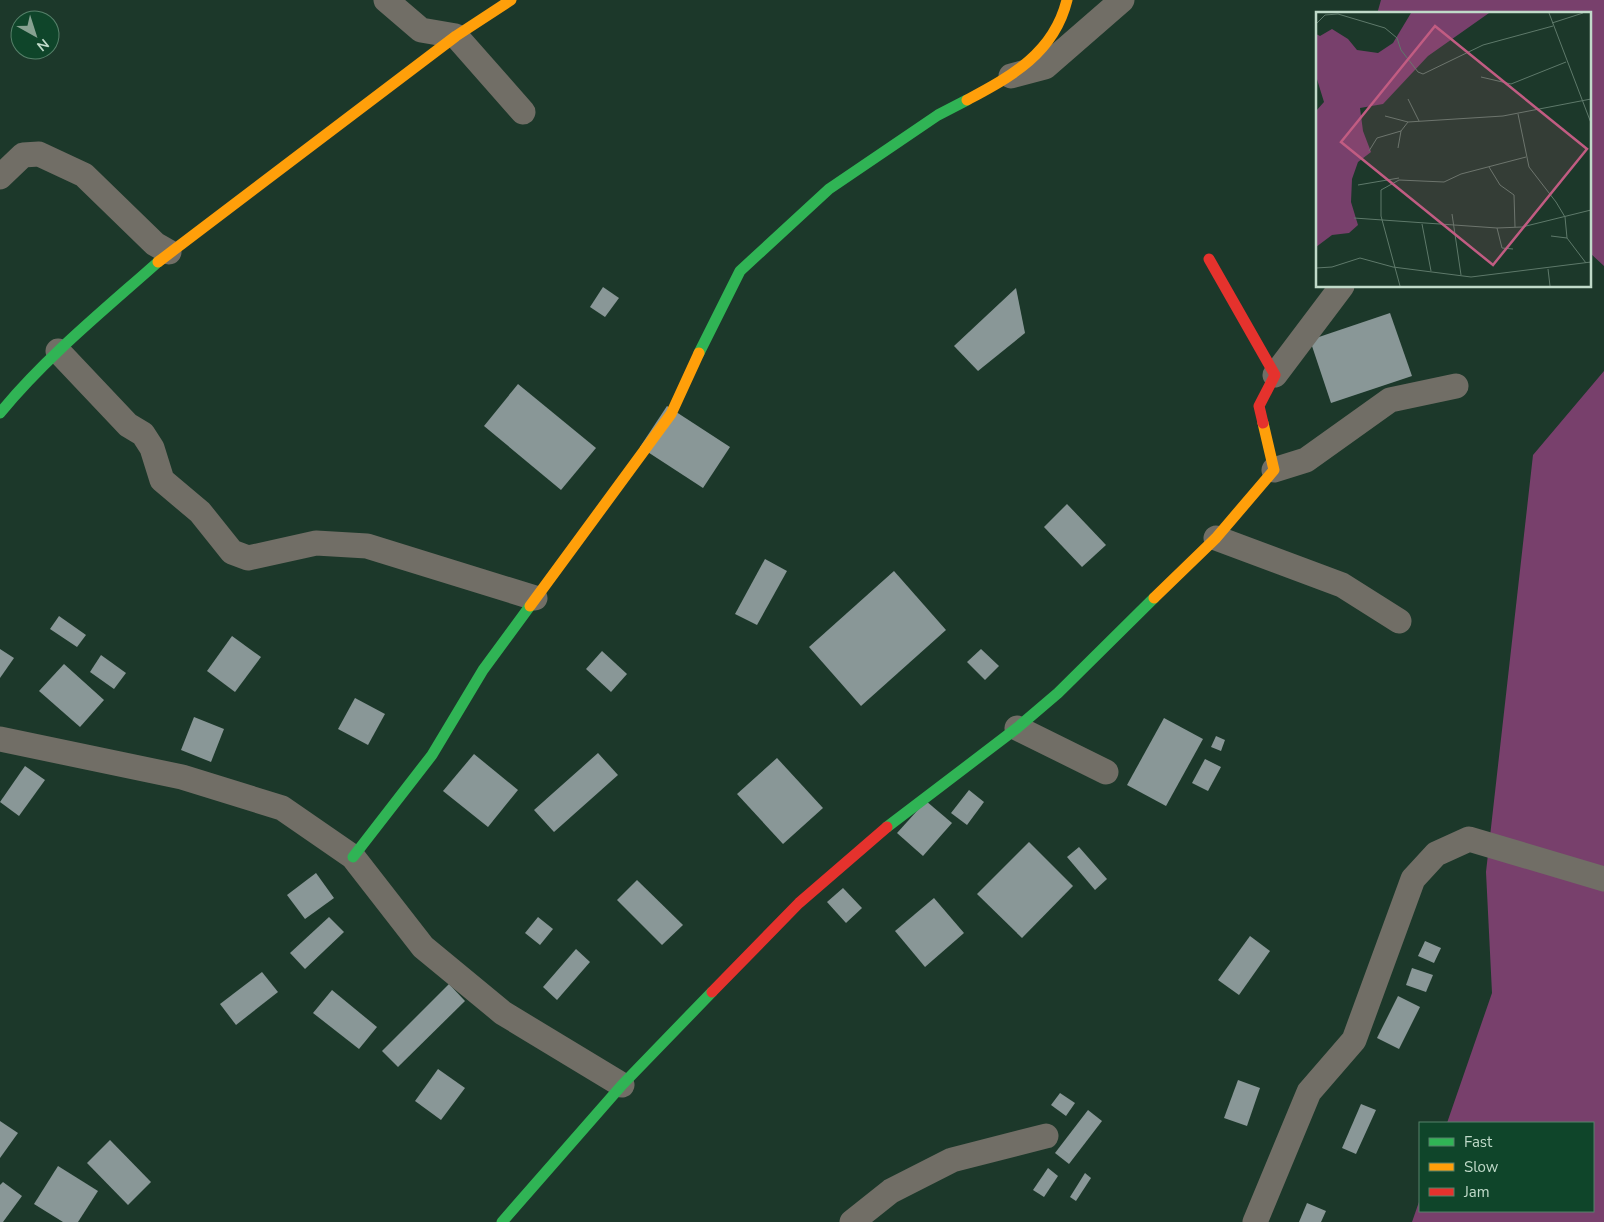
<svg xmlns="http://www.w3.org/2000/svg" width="1604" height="1222" viewBox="0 0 1604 1222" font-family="'Nunito Sans',sans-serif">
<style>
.green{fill:#78406c}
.building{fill:#899797}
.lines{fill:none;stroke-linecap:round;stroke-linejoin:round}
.street{stroke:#716e66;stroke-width:25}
.fast{stroke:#30b455;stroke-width:11}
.slow{stroke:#ff9f0a;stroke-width:11}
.jam{stroke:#e5322d;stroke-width:11}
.inset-road{fill:none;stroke:#5e796a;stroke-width:1}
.view{fill:#c15c82;fill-opacity:0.15;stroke:#c15c82;stroke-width:2.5}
.inset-edge{fill:none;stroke:#c0dac9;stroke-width:2.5}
</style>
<rect width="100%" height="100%" fill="#1c382a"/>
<!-- green -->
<g class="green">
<path d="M1381,0H1604V266L1590,253V14H1377Z"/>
<path d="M1604,371V1222H1412L1420,1199V1211H1593V1123H1447L1492,993L1486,872L1533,455Z"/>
</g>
<!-- building -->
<g class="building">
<path d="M603,287L619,298L605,317L590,307Z"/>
<path d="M1016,288L1025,333L978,371L954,346Z"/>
<path d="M1390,313L1412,376L1331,403L1310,340Z"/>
<path d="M518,384L596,448L561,490L484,426Z"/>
<path d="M667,406L730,447L703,488L640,447Z"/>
<path d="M1067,504L1106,545L1082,567L1044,527Z"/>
<path d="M765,559L787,571L757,625L735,614Z"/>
<path d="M894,571L946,630L861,706L809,647Z"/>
<path d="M59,616L86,635L77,647L50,629Z"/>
<path d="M232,636L261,657L235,692L207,671Z"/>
<path d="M0,649L14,658L0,678Z"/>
<path d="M981,649L999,666L985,680L967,662Z"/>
<path d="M602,651L627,674L611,692L586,669Z"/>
<path d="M101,655L126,673L114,689L90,672Z"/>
<path d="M64,664L104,700L80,727L39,691Z"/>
<path d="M355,698L385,714L368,745L338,729Z"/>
<path d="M194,717L224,729L211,762L181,750Z"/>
<path d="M1164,718L1203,739L1166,806L1127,785Z"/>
<path d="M1216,736L1225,740L1221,751L1211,747Z"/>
<path d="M598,753L618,775L554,832L534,810Z"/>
<path d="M474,754L518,790L488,827L443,791Z"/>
<path d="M777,758L823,808L783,844L737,794Z"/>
<path d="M1205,759L1221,767L1208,791L1192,783Z"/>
<path d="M25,766L45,780L19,816L0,802Z"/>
<path d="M969,790L984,802L967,825L951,813Z"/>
<path d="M926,801L952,823L923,856L897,833Z"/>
<path d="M1029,842L1073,886L1022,938L977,894Z"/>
<path d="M1079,847L1107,879L1095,890L1067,857Z"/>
<path d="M316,873L334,898L305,919L287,895Z"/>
<path d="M637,880L683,925L662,945L617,900Z"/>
<path d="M843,888L862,908L846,923L827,902Z"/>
<path d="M934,898L964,933L925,967L895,931Z"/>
<path d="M329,917L344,932L305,969L290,953Z"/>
<path d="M538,917L553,929L540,945L525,933Z"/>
<path d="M1250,936L1270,951L1239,995L1218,980Z"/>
<path d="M1425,941L1441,948L1434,963L1418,956Z"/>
<path d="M576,949L590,962L557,1000L543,987Z"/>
<path d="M1412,968L1433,975L1426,992L1406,985Z"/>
<path d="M262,972L278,992L236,1025L220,1004Z"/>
<path d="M449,984L465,1001L398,1067L382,1051Z"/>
<path d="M332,990L377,1027L359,1049L313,1013Z"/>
<path d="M1398,996L1420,1007L1399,1049L1377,1038Z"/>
<path d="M438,1069L465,1088L441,1120L415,1101Z"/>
<path d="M1238,1080L1260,1088L1247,1126L1224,1118Z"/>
<path d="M1060,1093L1075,1103L1066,1116L1051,1105Z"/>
<path d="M1361,1104L1376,1110L1356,1154L1342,1148Z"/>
<path d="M1088,1110L1102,1121L1069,1164L1055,1153Z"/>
<path d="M0,1121L18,1133L0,1158Z"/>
<path d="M110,1140L151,1182L128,1205L87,1163Z"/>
<path d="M58,1166L98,1191L78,1222H63L34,1204Z"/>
<path d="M1048,1168L1058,1176L1044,1197L1033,1190Z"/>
<path d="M1085,1173L1091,1178L1076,1201L1070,1197Z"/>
<path d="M3,1182L22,1196L3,1222H0V1185Z"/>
<path d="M1307,1203L1326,1211L1321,1222H1299Z"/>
</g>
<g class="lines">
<!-- street -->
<g class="street">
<path d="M386,0L421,30L456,36L523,112"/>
<path d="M1011,76L1045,67L1122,0"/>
<path d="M0,177L23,155L39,154L84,175L155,244L169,252"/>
<path d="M58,351L128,425L143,434L152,448L162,480L200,512L232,552L248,558L316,543L367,546L535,598"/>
<path d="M1275,375L1342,286"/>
<path d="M1274,470L1306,460L1390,400L1456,386"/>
<path d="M1216,538L1342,585L1399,621"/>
<path d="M1017,728L1106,772"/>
<path d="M0,739L182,777L282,808L353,857L423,947L503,1013L622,1085"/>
<path d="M852,1222L891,1191L952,1160L1046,1136"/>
<path d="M1255,1222L1309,1092L1354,1040L1413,879L1436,854L1469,839L1604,879"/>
</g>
<!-- fast -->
<g class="fast">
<path d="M699,353L740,271L829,189L938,115L967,100"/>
<path d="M0,413C46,357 104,310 158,262"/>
<path d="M887,827L1017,728L1058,693L1154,598"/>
<path d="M353,857L432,755L483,670L530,606"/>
<path d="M502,1222L622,1085L712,992"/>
</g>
<!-- slow -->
<g class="slow">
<path d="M967,100C1012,76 1054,53 1067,0"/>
<path d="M158,262L456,36L511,0"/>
<path d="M1154,598L1216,538L1274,470L1263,423"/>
<path d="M530,606L671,414L699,353"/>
</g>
<!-- jam -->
<g class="jam">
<path d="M1209,259L1275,375L1259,406L1263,423"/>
<path d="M712,992L799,903L887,827"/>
</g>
</g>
<!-- overview -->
<g transform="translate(1316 12)">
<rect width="275" height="275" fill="#1c382a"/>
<path d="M95,1H173L112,44L67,92L44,96L47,119L55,140L42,150L36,167L35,190L42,213L33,221L16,223L0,235V99L8,90L0,64V22L4,24L16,17L32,27L41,38L62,41L77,31Z" fill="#78406c"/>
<path class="inset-road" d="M233,1L275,111M236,11L267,1M0,12L9,3L22,2L69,16L81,26L85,38L102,60L107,62L167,33L237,14M165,65L195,72L250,50M92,87L103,109M202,102L213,155L240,190L249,205L251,226L270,251M69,104L92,110M82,136L85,119L92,110L187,104L275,87M53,139L61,126L85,119M173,155L184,173L198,183L199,215M42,173L83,166M136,202L145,263M38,206L181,216L206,215L275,198M106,212L115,259M181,216L186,236L197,237M235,224L251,226M0,256L16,255L44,246L77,255L155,265L275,250M232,257L234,274M84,274L65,204V178L83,168L128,170L145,162L210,145"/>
<path class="view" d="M119,14L271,137L177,253L25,130Z"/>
<rect width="275" height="275" class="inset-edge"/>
</g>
<!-- legend -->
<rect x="1419" y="1122" width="175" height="90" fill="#0f452a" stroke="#56816a"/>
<rect x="1429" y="1138" width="25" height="8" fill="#30b455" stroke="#56816a"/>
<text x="1464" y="1147" font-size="15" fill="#c0dac9">Fast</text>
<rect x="1429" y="1163" width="25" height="8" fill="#ff9f0a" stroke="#56816a"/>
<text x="1464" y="1172" font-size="15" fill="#c0dac9">Slow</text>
<rect x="1429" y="1188" width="25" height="8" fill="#e5322d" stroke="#56816a"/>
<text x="1464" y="1197" font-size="15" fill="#c0dac9">Jam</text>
<!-- north arrow -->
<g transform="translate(35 35) rotate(141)"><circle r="24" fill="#0f452a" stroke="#56816a"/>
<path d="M0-4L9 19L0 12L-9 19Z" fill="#87a191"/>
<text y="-8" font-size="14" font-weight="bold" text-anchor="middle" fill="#c0dac9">N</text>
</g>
</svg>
